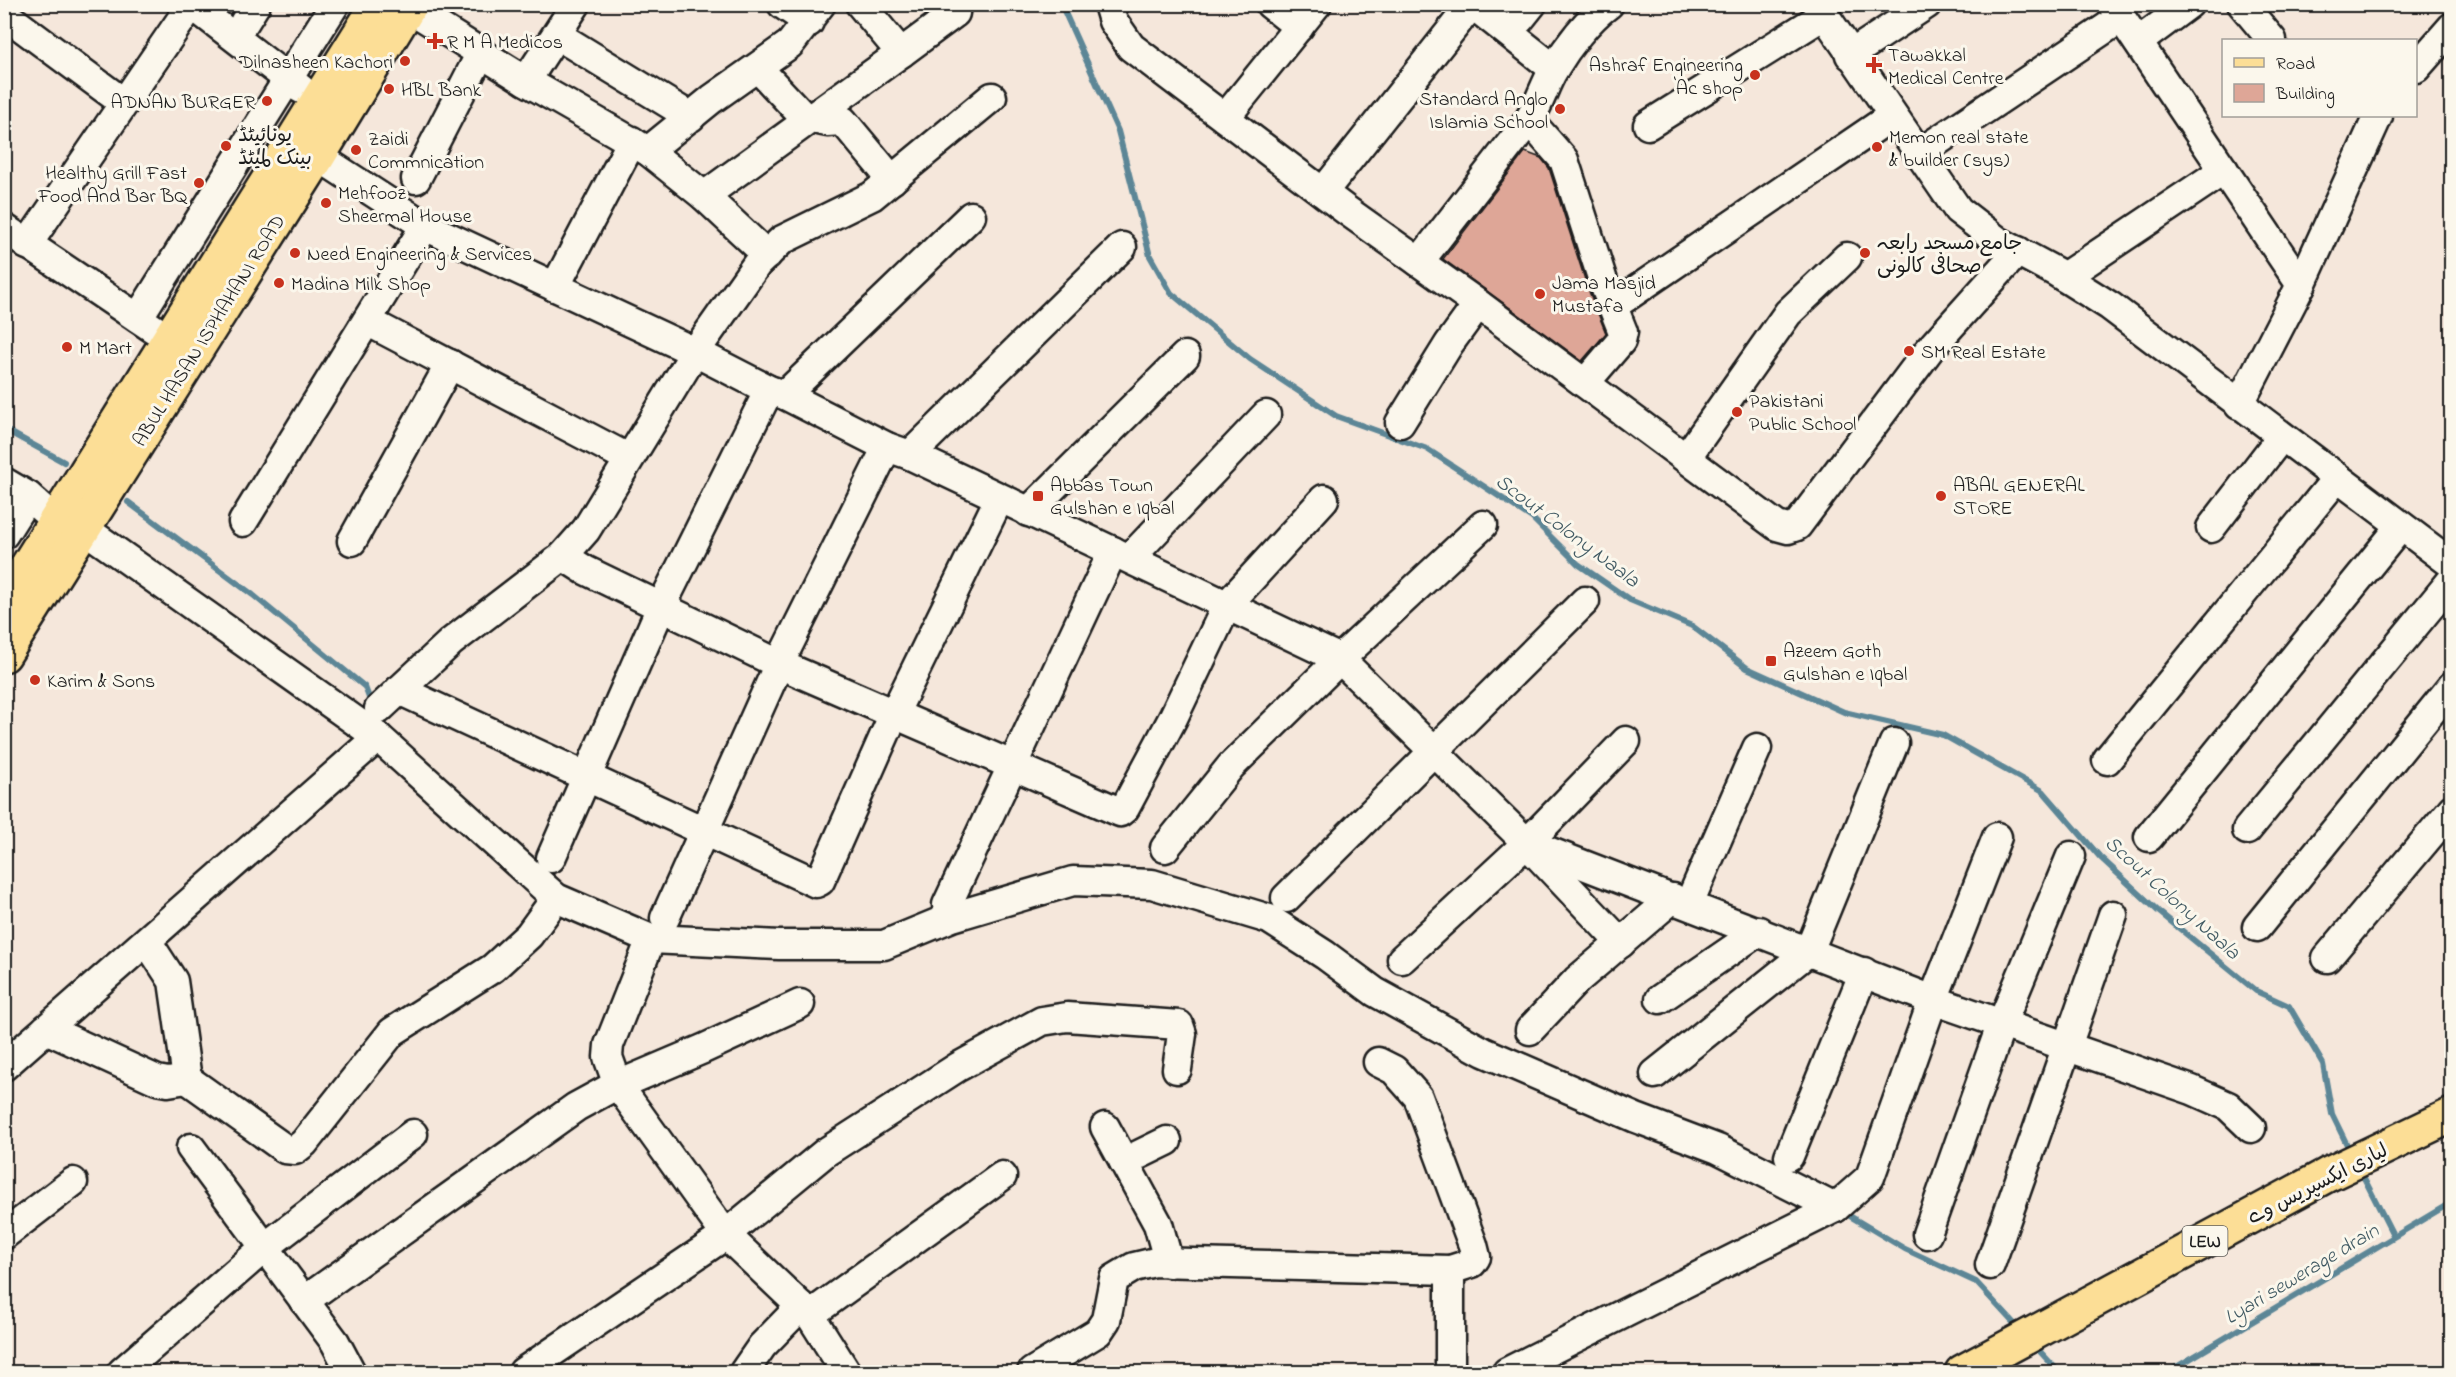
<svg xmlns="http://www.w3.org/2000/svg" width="2456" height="1377" viewBox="0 0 2456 1377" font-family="'Indie Flower','Playpen Sans Arabic',sans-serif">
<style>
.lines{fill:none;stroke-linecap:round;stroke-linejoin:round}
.stream{stroke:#5c8696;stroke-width:6}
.building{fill:#dea697;stroke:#1c1c1c;stroke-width:1.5;filter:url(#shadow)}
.minor-casing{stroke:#1c1c1c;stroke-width:33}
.major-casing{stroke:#1c1c1c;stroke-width:38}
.highway-casing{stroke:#1c1c1c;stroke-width:38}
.minor{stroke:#fbf7ec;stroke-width:28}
.major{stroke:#fcde96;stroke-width:33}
.highway{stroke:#fcde96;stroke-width:33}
.poi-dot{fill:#c8321e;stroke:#fbf7ec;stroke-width:2}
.labels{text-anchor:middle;stroke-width:6;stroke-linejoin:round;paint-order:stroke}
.shield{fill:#fbf7ec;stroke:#5f5e5a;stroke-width:1.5}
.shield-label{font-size:18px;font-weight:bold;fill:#1c1c1c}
.poi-label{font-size:20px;fill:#1c1c1c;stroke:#fbf7ec;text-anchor:start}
.street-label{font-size:20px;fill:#1c1c1c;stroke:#fbf7ec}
.water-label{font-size:21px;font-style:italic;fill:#415a63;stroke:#fbf7ec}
</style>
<defs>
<filter id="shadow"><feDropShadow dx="5.5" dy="5.5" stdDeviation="0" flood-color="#0004"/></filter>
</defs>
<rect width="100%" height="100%" fill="#f5e7db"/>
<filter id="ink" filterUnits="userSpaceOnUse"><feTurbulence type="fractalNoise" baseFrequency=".0167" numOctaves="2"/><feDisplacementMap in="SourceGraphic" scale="12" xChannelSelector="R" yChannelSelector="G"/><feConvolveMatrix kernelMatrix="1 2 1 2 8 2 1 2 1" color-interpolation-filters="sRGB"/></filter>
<g filter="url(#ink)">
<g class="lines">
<!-- stream -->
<g class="stream">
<path d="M1061,4L1118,131L1150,256L1171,293L1250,359L1336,416L1427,449L1532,518L1578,564L1630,600L1692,626L1747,668L1844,712L1943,735L2043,791L2100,857L2158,911L2256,991L2289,1006L2323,1064L2332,1114L2351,1153"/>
<path d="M4,429L64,462"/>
<path d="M128,502L253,595L365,687L372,706"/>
<path d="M2360,1170L2393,1235"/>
<path d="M1843,1212L1905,1249L1976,1282L2020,1330"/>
<path d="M2033,1344L2059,1372"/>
<path d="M2168,1372L2452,1202"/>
</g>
</g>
<!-- building -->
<path class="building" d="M1525,152L1541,158L1549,168L1588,289L1606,333L1582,361L1443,259Z"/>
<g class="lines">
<defs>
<g id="minor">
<path d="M191,4L301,89"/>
<path d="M782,4L809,22"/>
<path d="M1108,4L1113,21L1131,47L1346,210L1478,304L1777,526L1788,529L1797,526L1929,350L2018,251"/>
<path d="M1270,4L1299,27"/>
<path d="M1472,4L1554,69"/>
<path d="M1817,4L1958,210L1998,241L2056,272L2110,306L2452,564"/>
<path d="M2112,4L2301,285"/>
<path d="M2242,4L2272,40"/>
<path d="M409,8L526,81L648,151L712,99L790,44L821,4"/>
<path d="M4,14L124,103"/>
<path d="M1520,19L1532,4"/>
<path d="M244,23L256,4"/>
<path d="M557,35L691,117"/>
<path d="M2138,42L2189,4"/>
<path d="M901,53L955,13L956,4"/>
<path d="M1850,55L1927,4"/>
<path d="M758,68L804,117L827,122L843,121L892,180"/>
<path d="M2416,68L2452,27"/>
<path d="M526,81L576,4"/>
<path d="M1225,118L1317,4"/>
<path d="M1529,120L1564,160L1604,284L1623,332L1621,341L1585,383"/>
<path d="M1648,125L1824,15"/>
<path d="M299,144L425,226L695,352L769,390L785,395L887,447L910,455L1340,659L1527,843L1933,1000L2192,1090L2228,1106L2251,1128"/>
<path d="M648,151L704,196L901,53L860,4"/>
<path d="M1918,154L2121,18"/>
<path d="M416,179L481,53"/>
<path d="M1323,192L1472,4"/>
<path d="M704,196L767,255"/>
<path d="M4,228L154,329"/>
<path d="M27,245L192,4"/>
<path d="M1419,262L1529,120C1540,103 1544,86 1554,69C1567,47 1588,19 1609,4"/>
<path d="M2064,277L2224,170"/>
<path d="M555,287L632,141"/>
<path d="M1613,306L1892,116"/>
<path d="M138,318L335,4"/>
<path d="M367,321L628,458"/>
<path d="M785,395L971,216"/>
<path d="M2239,405L2301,285L2378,116"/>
<path d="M1400,423L1449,344L1478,304"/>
<path d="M910,455L1122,247"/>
<path d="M1686,458L1788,313L1847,257"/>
<path d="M4,482L28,496L56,521"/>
<path d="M1028,512L1185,356"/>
<path d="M243,522L425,226"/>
<path d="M83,528L378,737L556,898L651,939L779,945H884L952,917L1073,881L1152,884L1269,919L1325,955L1375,992L1484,1052L1636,1118L1718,1149L1835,1208"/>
<path d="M2211,528L2281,437"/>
<path d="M4,534L28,496"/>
<path d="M352,541L450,364"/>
<path d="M563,556L585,570L779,664L1120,812L1125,808L1173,718L1227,605L1324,499"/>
<path d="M1130,558L1266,415"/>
<path d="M399,690L816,883L820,881L894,714L999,499"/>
<path d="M379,709L451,642L563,556L586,530L695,352L757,264L782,240L872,196L992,97"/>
<path d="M2107,760L2337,478"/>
<path d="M2247,830L2452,580"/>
<path d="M2149,837L2401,526"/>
<path d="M1165,848L1231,766L1340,659L1483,525"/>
<path d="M1532,849L1621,943"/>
<path d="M551,858L661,607L769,390"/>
<path d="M1286,898L1585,601"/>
<path d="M1689,904L1757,748"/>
<path d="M947,905L1113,551"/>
<path d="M665,918L779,664L887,447"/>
<path d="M2257,927L2452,686"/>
<path d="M651,939L609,1045L608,1057L618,1085L725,1234L810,1315L846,1372"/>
<path d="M147,941L173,981L187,1079L285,1149L295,1150L304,1143L392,1032L493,968L529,935L556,898"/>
<path d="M2327,958L2452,809"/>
<path d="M1402,959L1527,843L1626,741"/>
<path d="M1660,999L1759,931"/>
<path d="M46,1029L157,1080L168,1082L187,1079"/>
<path d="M1530,1030L1577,980L1673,898"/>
<path d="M4,1066L378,737"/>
<path d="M1655,1074L1809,951L1894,743"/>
<path d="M1105,1127L1158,1224L1169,1263"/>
<path d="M191,1148L335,1342L351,1372"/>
<path d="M1789,1156L1864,972"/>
<path d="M1124,1162L1167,1141"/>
<path d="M1927,1234L2002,1023L2071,856"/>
<path d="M4,1235L73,1182"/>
<path d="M1990,1265L2113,915"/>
<path d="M304,1301L576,1107L609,1089L703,1049L800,1004"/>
<path d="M810,1315L1002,1176"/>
<path d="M122,1372L264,1248L413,1134"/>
<path d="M523,1372L720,1239L826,1152L958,1067L1042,1021L1067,1017L1179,1025L1182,1034L1177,1069"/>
<path d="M744,1372L762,1346L801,1306"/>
<path d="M1032,1372L1098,1332L1106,1320L1114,1279L1134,1267L1155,1262L1450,1270L1472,1263L1476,1257L1473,1245L1418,1097L1394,1070L1378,1062"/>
<path d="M1450,1372V1270"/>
<path d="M1507,1372L1835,1208L1870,1177L1933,1000L1997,837"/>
</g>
<g id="major">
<path d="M4,603L378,4"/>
<path d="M4,655L318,157L411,4"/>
</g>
<path id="highway" d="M1962,1372L2327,1175L2452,1115"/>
</defs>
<!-- minor casing -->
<use href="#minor" class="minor-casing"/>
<!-- major casing -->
<use href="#major" class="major-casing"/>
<!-- highway casing -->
<use href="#highway" class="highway-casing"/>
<!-- minor -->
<use href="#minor" class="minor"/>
<!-- major -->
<use href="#major" class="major"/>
<!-- highway -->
<use href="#highway" class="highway"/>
</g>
</g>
<!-- markers -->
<g class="poi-dot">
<path d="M432 32h6v6h6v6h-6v6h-6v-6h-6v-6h6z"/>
<circle cx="405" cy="61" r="6"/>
<path d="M1871 56h6v6h6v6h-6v6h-6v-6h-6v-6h6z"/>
<circle cx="1755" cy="75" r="6"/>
<circle cx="389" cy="89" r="6"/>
<circle cx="267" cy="101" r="6"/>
<circle cx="1560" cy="109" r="6"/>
<circle cx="226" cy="146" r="6"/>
<circle cx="1877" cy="147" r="6"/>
<circle cx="356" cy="150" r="6"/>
<circle cx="199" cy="183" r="6"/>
<circle cx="326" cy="203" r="6"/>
<circle cx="295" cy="253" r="6"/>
<circle cx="1865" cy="253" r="6"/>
<circle cx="279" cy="283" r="6"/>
<circle cx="1540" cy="294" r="6"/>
<circle cx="67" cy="347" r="6"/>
<circle cx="1909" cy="351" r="6"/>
<circle cx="1737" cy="412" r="6"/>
<rect x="1032" y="490" width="12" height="12" rx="3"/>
<circle cx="1941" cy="496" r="6"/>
<rect x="1765" y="655" width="12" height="12" rx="3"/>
<circle cx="35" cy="680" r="6"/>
</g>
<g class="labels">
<!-- shield labels -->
<rect class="shield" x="2182.5" y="1226" width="45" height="30" rx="4.5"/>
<g class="shield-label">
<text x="2205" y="1247">LEW</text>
</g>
<!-- poi labels -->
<g class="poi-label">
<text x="447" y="48">R M A Medicos</text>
<text x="1888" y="61">Tawakkal<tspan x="1888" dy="23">Medical Centre</tspan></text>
<text x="393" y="68" text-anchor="end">Dilnasheen Kachori</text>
<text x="1743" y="71" text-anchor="end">Ashraf Engineering<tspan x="1743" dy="23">Ac shop</tspan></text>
<text x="401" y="96">HBL Bank</text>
<text x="1548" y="105" text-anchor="end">Standard Anglo<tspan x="1548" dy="23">Islamia School</tspan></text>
<text x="255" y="108" text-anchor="end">ADNAN BURGER</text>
<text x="238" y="141">یونائیٹڈ<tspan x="238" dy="23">بینک لمیٹڈ</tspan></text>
<text x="1889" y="143">Memon real state<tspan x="1889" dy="23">&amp; builder (sys)</tspan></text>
<text x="368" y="145">Zaidi<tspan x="368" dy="23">Commnication</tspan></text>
<text x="187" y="179" text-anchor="end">Healthy Grill Fast<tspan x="187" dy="23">Food And Bar BQ</tspan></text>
<text x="338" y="199">Mehfooz<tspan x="338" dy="23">Sheermal House</tspan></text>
<text x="1877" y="249">جامع مسجد رابعہ<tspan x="1877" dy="23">صحافی کالونی</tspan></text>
<text x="307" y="260">Need Engineering &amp; Services</text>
<text x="1552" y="289">Jama Masjid<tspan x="1552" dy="23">Mustafa</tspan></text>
<text x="291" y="290">Madina Milk Shop</text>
<text x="79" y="354">M Mart</text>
<text x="1921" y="358">SM Real Estate</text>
<text x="1749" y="407">Pakistani<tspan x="1749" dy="23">Public School</tspan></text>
<text x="1050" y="491">Abbas Town<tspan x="1050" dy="23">Gulshan e Iqbal</tspan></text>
<text x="1953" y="491">ABAL GENERAL<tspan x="1953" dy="23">STORE</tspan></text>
<text x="1783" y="657">Azeem Goth<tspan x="1783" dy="23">Gulshan e Iqbal</tspan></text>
<text x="47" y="687">Karim &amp; Sons</text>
</g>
<!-- street labels -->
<g class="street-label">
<text transform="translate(208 330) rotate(-58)" y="7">ABUL HASAN ISPHAHANI ROAD</text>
<text transform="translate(2317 1183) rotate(-27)" y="7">لیاری ایکسپریس وے</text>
</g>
<!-- water labels -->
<g class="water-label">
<text transform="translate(1568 530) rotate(37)" y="7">Scout Colony Naala</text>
<text transform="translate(2173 897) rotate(42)" y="7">Scout Colony Naala</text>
<text transform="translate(2301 1273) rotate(-31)" y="7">Lyari sewerage drain</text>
</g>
</g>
<!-- margin -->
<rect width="2456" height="1377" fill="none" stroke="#fbf7ec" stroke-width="24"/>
<rect x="12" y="12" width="2432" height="1353" fill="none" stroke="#1c1c1c" stroke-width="2" filter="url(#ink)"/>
<!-- legend -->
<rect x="2222" y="39" width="195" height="78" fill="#fbf7ec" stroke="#a29f99" stroke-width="1.5"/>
<rect x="2234" y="58" width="30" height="9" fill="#fcde96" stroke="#a29f99" stroke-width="1.5"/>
<text x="2276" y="69" font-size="18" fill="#1c1c1c">Road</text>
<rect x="2234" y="84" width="30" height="18" fill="#dea697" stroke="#a29f99" stroke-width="1.5"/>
<text x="2276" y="99" font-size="18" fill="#1c1c1c">Building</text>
</svg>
